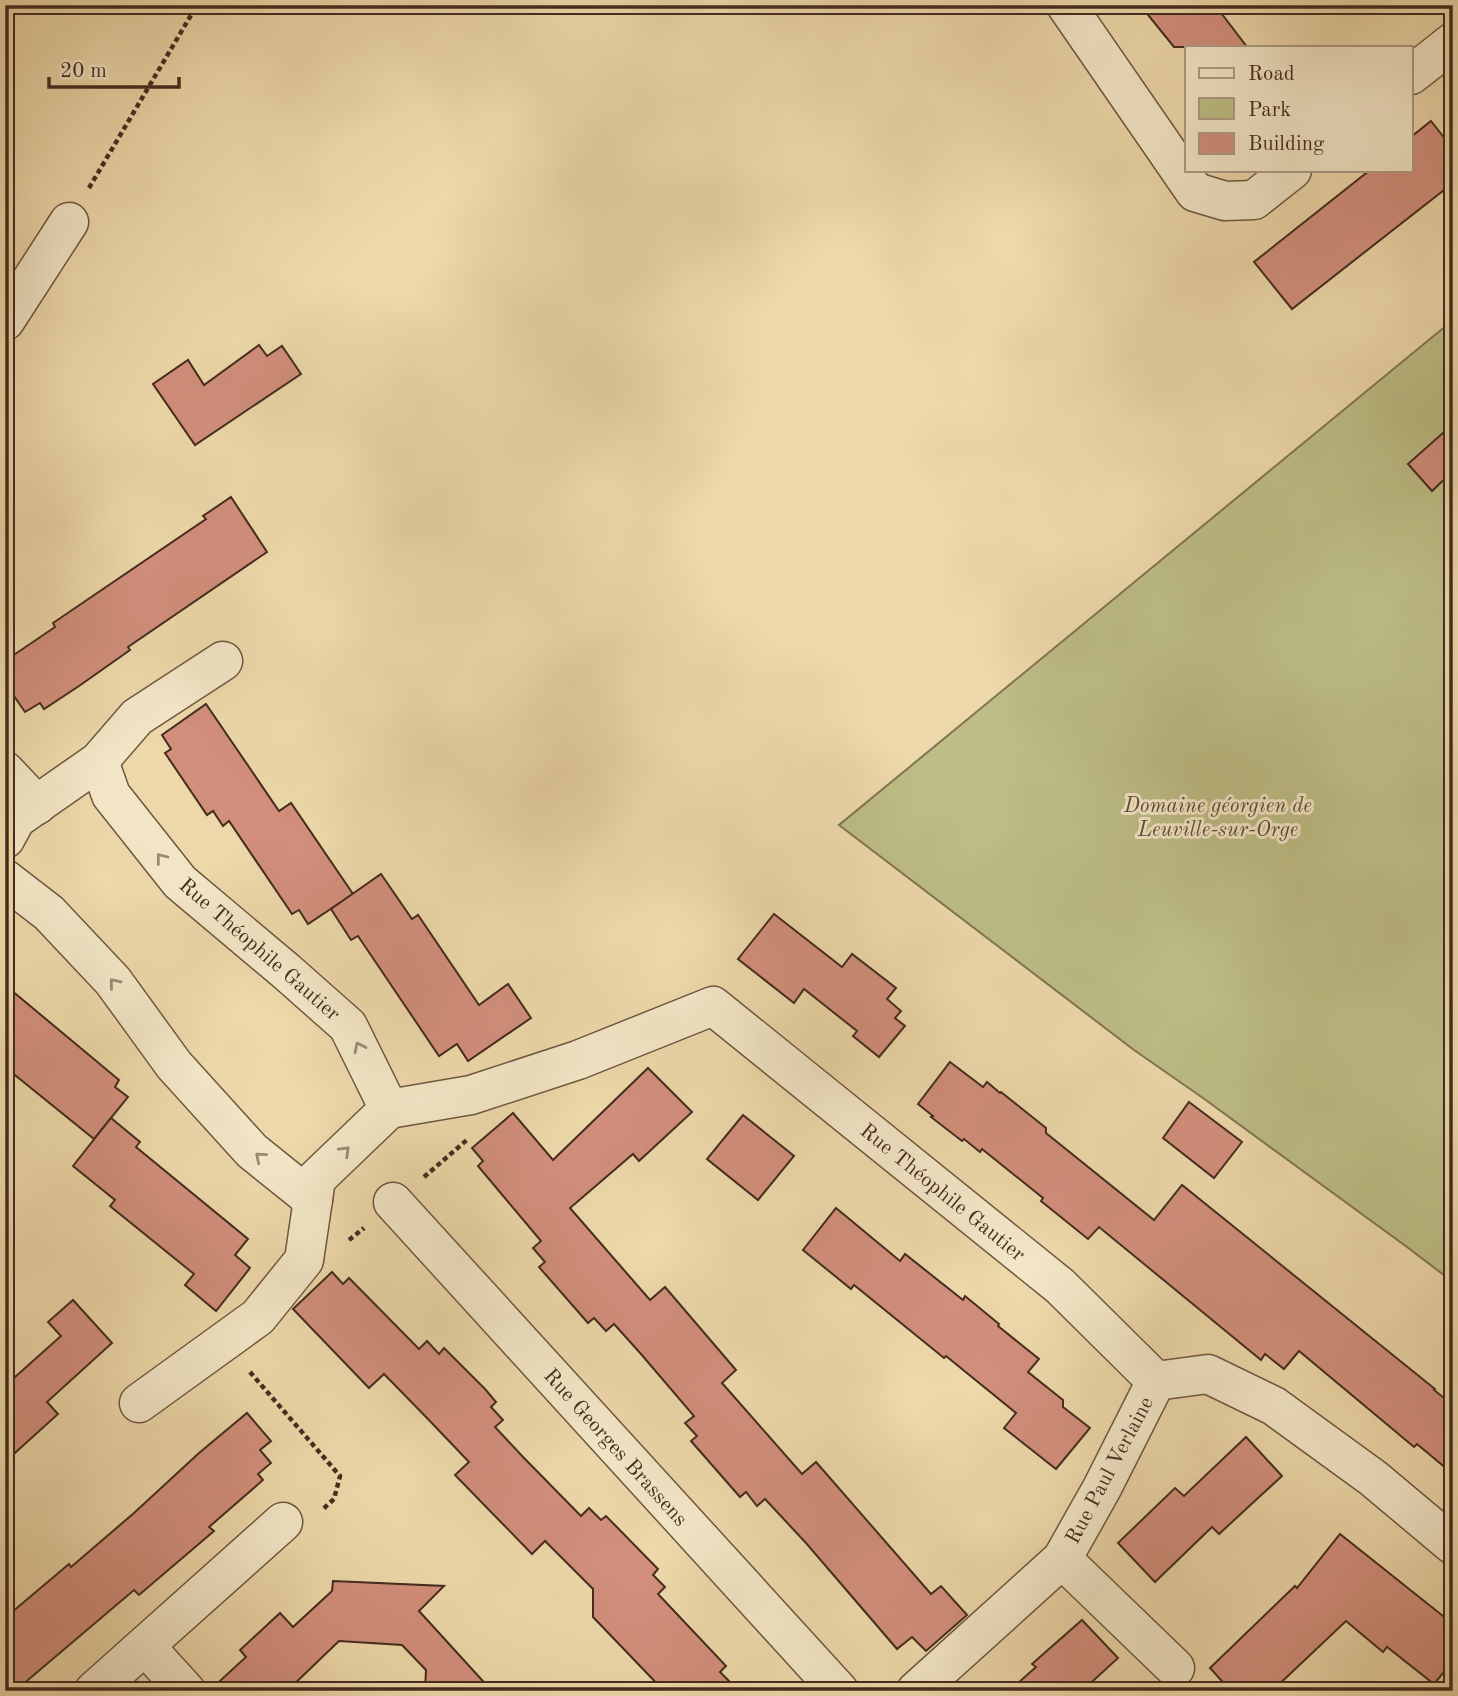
<svg xmlns="http://www.w3.org/2000/svg" width="1458" height="1696" viewBox="0 0 1458 1696" font-family="'Old Standard TT',serif">
<style>
.green{fill:#bdbd85;stroke:#807452;stroke-width:2}
.building{fill:#d28f7c;stroke:#442c1f;stroke-width:2}
.lines{fill:none;stroke-linecap:round;stroke-linejoin:round}
.minor-casing{stroke:#6e5742;stroke-width:41}
.path{stroke:#442c1f;stroke-width:4.5;stroke-dasharray:5 3.5;stroke-linecap:butt}
.minor{stroke:#f3e6c7;stroke-width:38}
.oneway{stroke:#9c8973}
.labels{text-anchor:middle;stroke-width:6;stroke-linejoin:round;paint-order:stroke}
.park-label{font-size:21px;font-style:italic;fill:#5c4933;stroke:#f3e6c7}
.street-label{font-size:21px;fill:#442c1f;stroke:#f3e6c7}
</style>
<rect width="100%" height="100%" fill="#edd8a9"/>
<filter id="stains"><feTurbulence type="fractalNoise" baseFrequency=".00286" numOctaves="4"/><feColorMatrix values="0 0 0 0 .2 0 0 0 0 .09 0 0 0 0 .02 0 0 0 .5 -.17"/></filter>
<radialGradient id="worn" r=".72"><stop offset=".6" stop-color="#630" stop-opacity="0"/><stop offset="1" stop-color="#630" stop-opacity=".3"/></radialGradient>
<!-- green -->
<path class="green" d="M1453,320V1282L1407,1247L1203,1098L1134,1050L839,825Z"/>
<!-- building -->
<g class="building">
<path d="M1140,5H1215L1247,47H1174Z"/>
<path d="M1431,121L1453,149V183L1292,309L1254,262L1370,170H1411V137Z"/>
<path d="M259,345L267,356L282,346L301,374L195,445L153,384L188,360L204,385Z"/>
<path d="M1453,424V471L1432,491L1408,464Z"/>
<path d="M231,497L267,552L128,647L130,650L79,686L44,709L40,703L25,712L5,683V661L55,627L53,623L206,519L203,516Z"/>
<path d="M206,704L279,811L291,803L353,894L308,924L299,910L292,914L229,821L223,826L213,811L207,815L165,753L171,749L162,735Z"/>
<path d="M381,874L412,919L418,915L479,1005L508,984L531,1018L468,1061L457,1044L439,1056L358,936L351,940L331,909Z"/>
<path d="M774,914L842,967L852,954L896,988L887,999L901,1011L895,1018L905,1026L879,1057L853,1036L857,1031L804,989L794,1003L738,959Z"/>
<path d="M5,985L119,1080L115,1087L128,1097L94,1139L5,1067Z"/>
<path d="M950,1062L983,1087L987,1082L1000,1093L1001,1092L1046,1128V1133L1154,1220L1182,1185L1435,1389L1434,1390L1453,1405V1474L1417,1444L1414,1447L1299,1351L1284,1369L1265,1354L1261,1360L1099,1227L1088,1239L1041,1201L1043,1198L982,1149L980,1152L964,1139L962,1141L931,1117L933,1116L918,1104Z"/>
<path d="M648,1068L692,1112L639,1161L633,1154L570,1208L650,1300L665,1287L736,1370L722,1383L802,1474L816,1462L931,1594L941,1586L967,1615L926,1651L912,1637L897,1649L806,1543L765,1499L757,1506L746,1492L740,1497L691,1441L697,1436L685,1423L694,1416L641,1354L614,1324L606,1331L594,1318L588,1323L539,1267L545,1262L533,1248L541,1241L478,1166L483,1161L472,1148L513,1113L553,1160Z"/>
<path d="M1189,1102L1242,1142L1214,1178L1163,1138Z"/>
<path d="M743,1115L794,1156L758,1200L707,1159Z"/>
<path d="M111,1118L140,1142L136,1147L248,1239L235,1255L250,1268L216,1311L185,1285L194,1274L110,1206L115,1200L73,1166Z"/>
<path d="M836,1208L900,1261L905,1254L963,1300L965,1296L999,1324L998,1326L1039,1359L1028,1372L1063,1400V1407L1090,1428L1056,1469L1004,1428L1016,1413L946,1356L944,1358L854,1285L851,1289L803,1250Z"/>
<path d="M332,1272L343,1284L349,1278L419,1349L427,1341L439,1354L444,1348L485,1389L496,1402L491,1407L503,1420L495,1427L524,1458L581,1516L589,1508L601,1520L606,1516L658,1569L653,1575L665,1587L658,1594L726,1666L720,1672L739,1691H664L593,1617V1589L545,1541L532,1554L455,1475L469,1462L427,1418L384,1374L369,1388L293,1309Z"/>
<path d="M73,1300L112,1343L47,1402L58,1414L5,1462V1386L61,1336L48,1322Z"/>
<path d="M247,1413L271,1441L260,1450L271,1463L258,1474L263,1480L209,1527L214,1531L139,1595L134,1590L15,1691H5V1618L69,1564L71,1567L134,1513L199,1453Z"/>
<path d="M1246,1437L1282,1476L1219,1534L1212,1527L1155,1582L1118,1543L1175,1488L1184,1496Z"/>
<path d="M1340,1534L1453,1624V1661L1434,1684L1387,1647L1383,1652L1346,1621L1272,1691H1231L1210,1668L1295,1586L1297,1588Z"/>
<path d="M333,1581L444,1586L419,1611L492,1691H425L426,1670L402,1645L339,1641L287,1691H209L246,1657L240,1650L280,1613L293,1627L332,1591Z"/>
<path d="M1082,1620L1118,1658L1082,1691H1009L1036,1667L1032,1664Z"/>
</g>
<g class="lines">
<defs>
<g id="minor">
<path d="M1066,5L1195,192L1225,201L1254,200L1292,170"/>
<path d="M1411,75L1453,42"/>
<path d="M5,321L69,222"/>
<path d="M99,761L111,795L180,882L287,972L348,1026L389,1109"/>
<path d="M5,771L37,805"/>
<path d="M5,839L16,819L99,761L137,717L223,661"/>
<path d="M5,879L49,913L113,981L174,1065L252,1151L313,1200"/>
<path d="M393,1202L839,1691"/>
<path d="M139,1403L258,1317L304,1260L316,1179L389,1109L471,1095L578,1060L713,1006L1060,1286L1156,1381L1208,1374L1274,1406L1373,1478L1453,1545"/>
<path d="M1062,1559L1175,1668"/>
<path d="M145,1646L186,1691"/>
<path d="M94,1691L283,1522"/>
<path d="M916,1691L1062,1559L1102,1488L1156,1381"/>
</g>
</defs>
<!-- minor casing -->
<use href="#minor" class="minor-casing"/>
<!-- path -->
<g class="path">
<path d="M89,188L197,5"/>
<path d="M424,1177L468,1139"/>
<path d="M349,1240L364,1228"/>
<path d="M250,1372L340,1476L334,1499L322,1510"/>
</g>
<!-- minor -->
<use href="#minor" class="minor"/>
</g>
<!-- one-way arrows -->
<defs><path id="oneway-chevron" d="M-2-3.5L2.5 0L-2 3.5" fill="none" stroke-width="1.6" stroke-linecap="round" stroke-linejoin="round" transform="scale(1.75)"/></defs>
<g class="oneway">
<use href="#oneway-chevron" transform="translate(161 858) rotate(-128)"/>
<use href="#oneway-chevron" transform="translate(114 983) rotate(-129)"/>
<use href="#oneway-chevron" transform="translate(359 1047) rotate(-116)"/>
<use href="#oneway-chevron" transform="translate(345 1151) rotate(-44)"/>
<use href="#oneway-chevron" transform="translate(260 1157) rotate(-140)"/>
</g>
<g class="labels">
<!-- park labels -->
<g class="park-label">
<text x="1218" y="812">Domaine géorgien de<tspan x="1218" dy="24">Leuville-sur-Orge</tspan></text>
</g>
<!-- street labels -->
<g class="street-label">
<text transform="translate(260 949) rotate(41)" y="7">Rue Théophile Gautier</text>
<text transform="translate(943 1192) rotate(39)" y="7">Rue Théophile Gautier</text>
<text transform="translate(616 1447) rotate(48)" y="7">Rue Georges Brassens</text>
<text transform="translate(1109 1470) rotate(-62)" y="7">Rue Paul Verlaine</text>
</g>
</g>
<!-- margin -->
<rect width="1458" height="1696" fill="none" stroke="#edd8a9" stroke-width="28"/>
<rect x="7" y="7" width="1444" height="1682" fill="none" stroke="#442c1f" stroke-width="3.5"/>
<rect x="14" y="14" width="1430" height="1668" fill="none" stroke="#442c1f" stroke-width="2"/>
<!-- legend -->
<rect x="1185" y="46" width="228" height="126" fill="#f3e6c7" stroke="#ad9c84" stroke-width="2"/>
<rect x="1199" y="68" width="35" height="10" fill="#f3e6c7" stroke="#ad9c84" stroke-width="2"/>
<text x="1248" y="80" font-size="21" fill="#442c1f">Road</text>
<rect x="1199" y="98" width="35" height="21" fill="#bdbd85" stroke="#ad9c84" stroke-width="2"/>
<text x="1248" y="116" font-size="21" fill="#442c1f">Park</text>
<rect x="1199" y="133" width="35" height="21" fill="#d28f7c" stroke="#ad9c84" stroke-width="2"/>
<text x="1248" y="150" font-size="21" fill="#442c1f">Building</text>
<!-- scale -->
<path d="M49 77v10h130v-10" fill="none" stroke="#442c1f" stroke-width="3.5"/>
<text x="60" y="77" font-size="21" fill="#442c1f" stroke="#f3e6c7" stroke-width="5" paint-order="stroke">20 m</text>
<rect width="100%" height="100%" filter="url(#stains)"/>
<rect width="100%" height="100%" fill="url(#worn)"/>
</svg>
